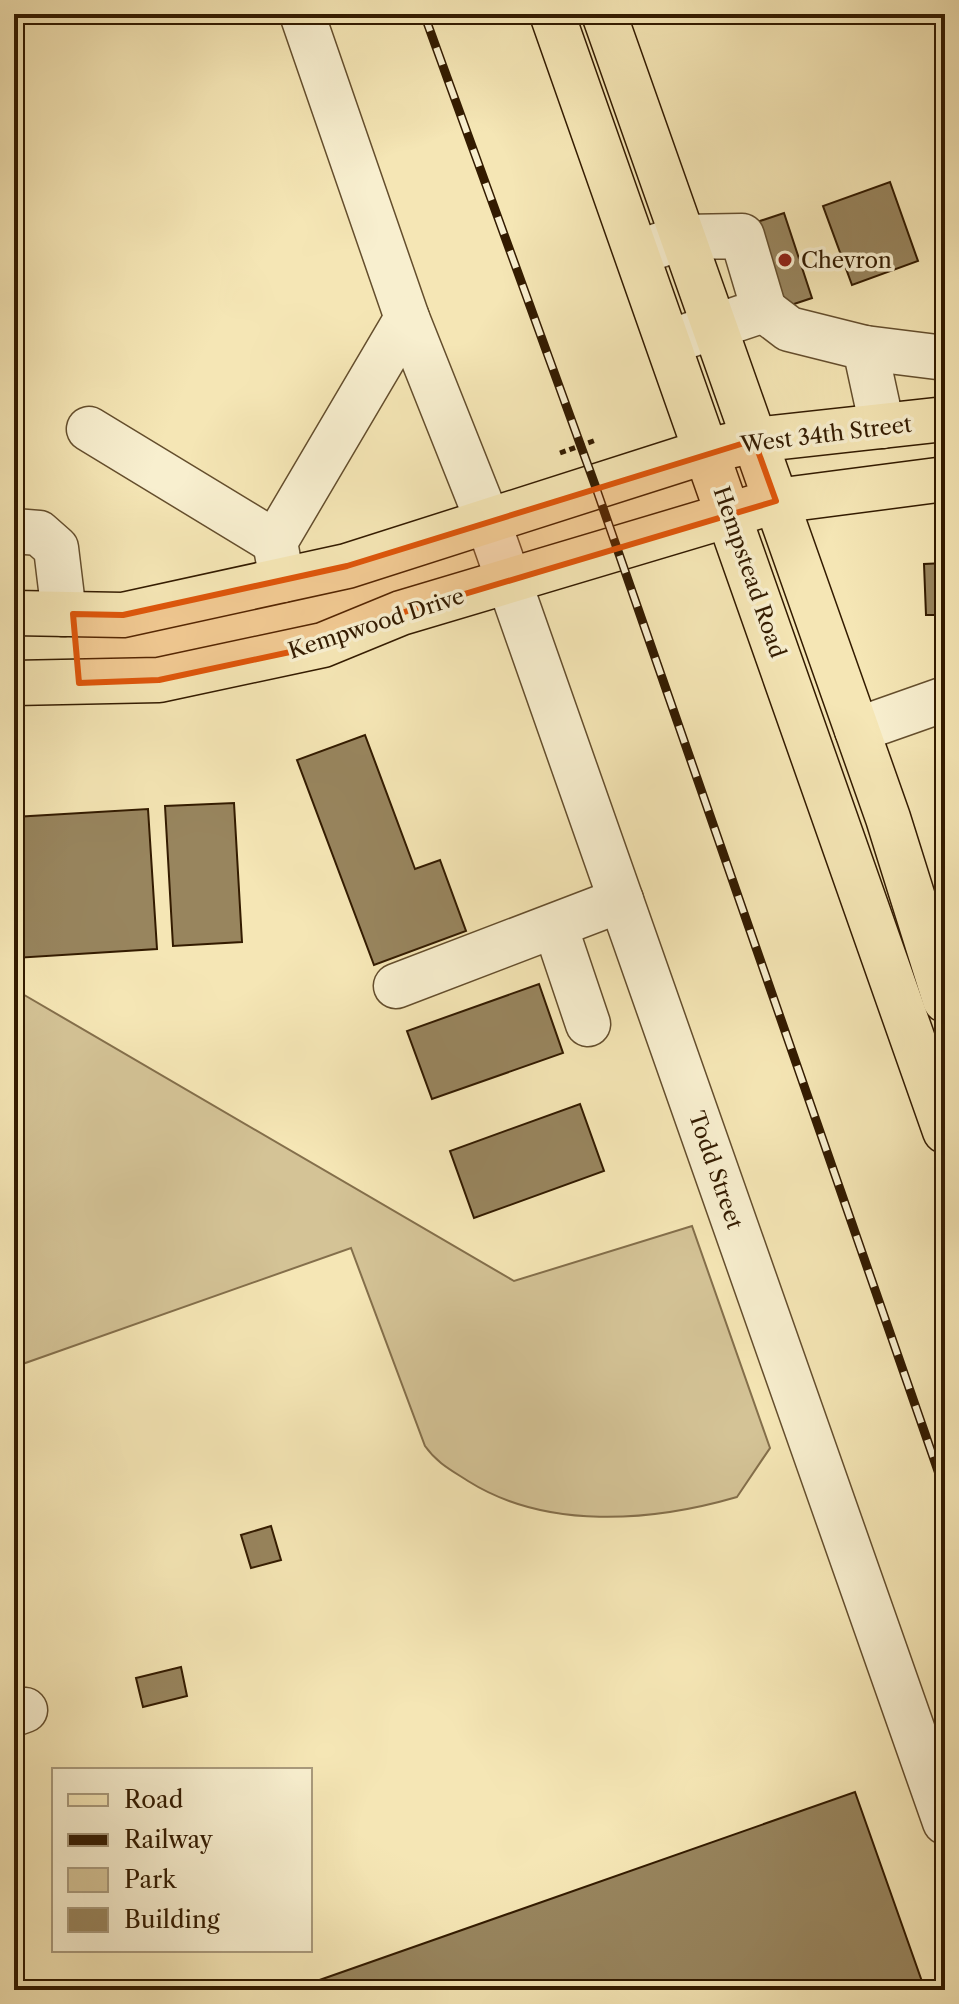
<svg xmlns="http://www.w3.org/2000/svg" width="959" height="2004" viewBox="0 0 959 2004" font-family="'Libre Caslon Text',serif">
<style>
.green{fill:#d4c396;stroke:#846f4b;stroke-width:2}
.building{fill:#98855e;stroke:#331b00;stroke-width:2}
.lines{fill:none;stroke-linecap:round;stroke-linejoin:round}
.minor-casing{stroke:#644e2d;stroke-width:47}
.major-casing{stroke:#331b00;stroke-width:47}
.path{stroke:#331b00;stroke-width:5;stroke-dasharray:6 4;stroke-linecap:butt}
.minor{stroke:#f8efcf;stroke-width:44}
.major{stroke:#f5e6b5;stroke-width:44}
.rail-casing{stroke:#331b00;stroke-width:9}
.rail{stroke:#f8efcf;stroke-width:6;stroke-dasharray:18;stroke-linecap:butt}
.marked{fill:#df560b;fill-opacity:0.2;stroke:#df560b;stroke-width:6;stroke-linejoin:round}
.poi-dot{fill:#8f2418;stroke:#f8efcf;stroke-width:3}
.labels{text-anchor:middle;stroke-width:7;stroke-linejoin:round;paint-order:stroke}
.poi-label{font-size:22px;fill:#331b00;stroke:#f8efcf;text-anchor:start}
.street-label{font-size:22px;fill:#331b00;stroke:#f8efcf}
</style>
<rect width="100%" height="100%" fill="#f5e6b5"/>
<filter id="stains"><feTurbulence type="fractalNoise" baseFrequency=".0025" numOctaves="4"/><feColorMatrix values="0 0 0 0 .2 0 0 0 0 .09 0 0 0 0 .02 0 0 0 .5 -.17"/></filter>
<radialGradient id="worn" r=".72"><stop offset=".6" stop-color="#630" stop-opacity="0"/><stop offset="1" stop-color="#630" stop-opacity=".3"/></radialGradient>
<!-- green -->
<path class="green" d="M14,989L514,1281L692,1226L770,1448L737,1497C651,1522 546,1530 468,1481C451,1470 437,1463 425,1446L351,1248L14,1367Z"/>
<!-- building -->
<g class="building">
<path d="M890,182L918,261L852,285L823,206Z"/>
<path d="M784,213L812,298L785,307L757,222Z"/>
<path d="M945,563V615H926L924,564Z"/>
<path d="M365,735L415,869L440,860L466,931L374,965L297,760Z"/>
<path d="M234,803L242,942L173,946L165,806Z"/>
<path d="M148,809L157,949L15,958L14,817Z"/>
<path d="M539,984L563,1053L432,1099L407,1031Z"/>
<path d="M580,1104L604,1171L474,1218L450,1151Z"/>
<path d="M271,1526L281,1560L251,1568L241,1535Z"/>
<path d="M181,1667L187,1696L143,1707L136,1678Z"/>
<path d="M855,1792L925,1990H291Z"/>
</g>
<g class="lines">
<defs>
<g id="minor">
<path d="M302,14L407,318L487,519L945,1822"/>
<path d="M637,253L683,237L742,236L764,310L669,342"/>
<path d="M764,310L789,329L865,348L882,426"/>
<path d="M865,348L945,358"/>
<path d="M89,429L275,542"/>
<path d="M14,531L39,533L56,548L64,614"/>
<path d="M282,580L275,542L407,318"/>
<path d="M857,730L945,699"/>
<path d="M555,926L588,1024"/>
<path d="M396,986L621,900"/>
<path d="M14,1714L25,1710"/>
</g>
<g id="major">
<path d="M552,14L945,1131"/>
<path d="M604,14L888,818L945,1000"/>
<path d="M14,613L123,615L347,566L707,451L754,440L945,419"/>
<path d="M14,683L159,680L323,645L401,613L776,501L945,479"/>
</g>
</defs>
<!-- minor casing -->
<use href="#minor" class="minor-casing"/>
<!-- major casing -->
<use href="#major" class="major-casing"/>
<!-- path -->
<path class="path" d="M560,453L596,440"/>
<!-- minor -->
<use href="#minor" class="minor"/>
<!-- major -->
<use href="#major" class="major"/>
<defs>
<path id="rail" d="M424,14L595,485L945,1491"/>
</defs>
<!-- rail casing -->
<use href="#rail" class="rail-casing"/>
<!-- rail -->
<use href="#rail" class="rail"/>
</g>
<!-- marked area -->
<path class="marked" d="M754,440L776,501L401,613L323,645L159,680L79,683L73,614L123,615L347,566Z"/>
<!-- markers -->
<circle class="poi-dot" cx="785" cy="260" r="8"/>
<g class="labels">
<!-- poi labels -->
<g class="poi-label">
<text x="801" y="268">Chevron</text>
</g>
<!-- street labels -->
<g class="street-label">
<text transform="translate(826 434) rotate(-7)" y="8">West 34th Street</text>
<text transform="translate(750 572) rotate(71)" y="8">Hempstead Road</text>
<text transform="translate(376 623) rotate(-18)" y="8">Kempwood Drive</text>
<text transform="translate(716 1170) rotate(71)" y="8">Todd Street</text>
</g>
</g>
<!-- margin -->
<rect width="959" height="2004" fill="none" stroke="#f5e6b5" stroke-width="48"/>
<rect x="16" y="16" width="927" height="1972" fill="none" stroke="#331b00" stroke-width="4"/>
<rect x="24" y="24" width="911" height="1956" fill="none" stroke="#331b00" stroke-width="2"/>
<!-- legend -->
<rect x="52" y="1768" width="260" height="184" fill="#f8efcf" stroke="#a99a7c" stroke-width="2"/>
<rect x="68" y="1794" width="40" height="12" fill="#f5e6b5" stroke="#a99a7c" stroke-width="2"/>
<text x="124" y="1808" font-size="24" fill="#331b00">Road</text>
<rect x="68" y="1834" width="40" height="12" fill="#331b00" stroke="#a99a7c" stroke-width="2"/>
<text x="124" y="1848" font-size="24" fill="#331b00">Railway</text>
<rect x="68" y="1868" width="40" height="24" fill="#d4c396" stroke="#a99a7c" stroke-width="2"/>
<text x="124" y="1888" font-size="24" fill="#331b00">Park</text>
<rect x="68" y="1908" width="40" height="24" fill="#98855e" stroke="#a99a7c" stroke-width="2"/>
<text x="124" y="1928" font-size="24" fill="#331b00">Building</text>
<rect width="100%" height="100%" filter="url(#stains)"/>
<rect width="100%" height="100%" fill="url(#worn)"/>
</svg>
